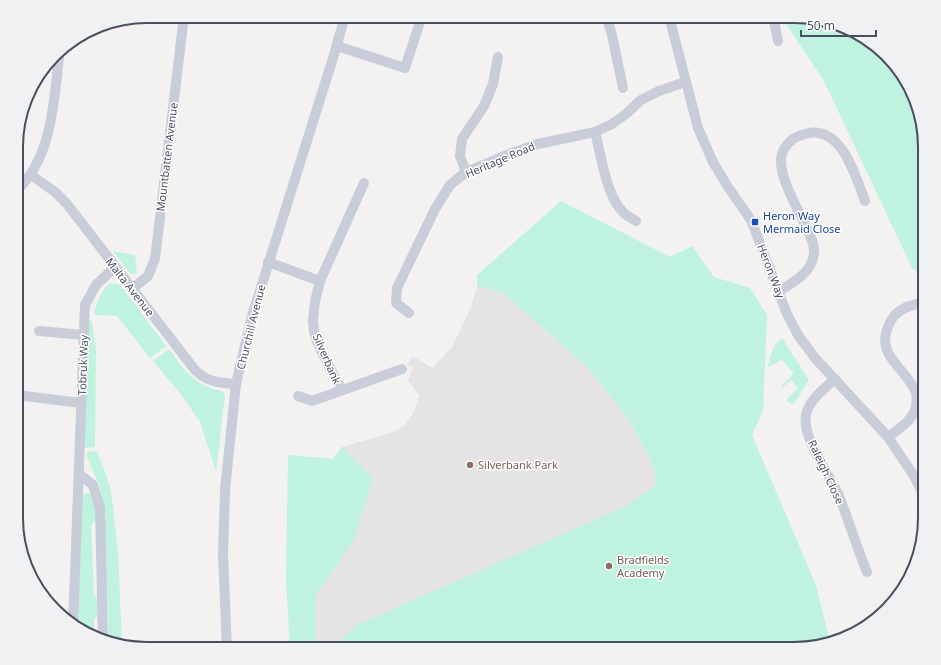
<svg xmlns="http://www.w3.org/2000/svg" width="941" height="665" viewBox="0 0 941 665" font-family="'Noto Sans',sans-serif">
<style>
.education{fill:#e5e3e3}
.green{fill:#bff2df}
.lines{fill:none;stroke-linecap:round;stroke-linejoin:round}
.minor{stroke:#c8cdd9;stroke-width:10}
.transit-dot{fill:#1a4fb4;stroke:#fff;stroke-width:1.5}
.education-dot{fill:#8d6e63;stroke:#fff;stroke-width:1.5}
.labels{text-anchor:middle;stroke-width:3;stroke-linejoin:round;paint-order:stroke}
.street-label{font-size:11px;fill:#484f60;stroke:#fff}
.transit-label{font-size:11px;fill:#164399;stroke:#fff;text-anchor:start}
.education-label{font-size:11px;fill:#785e54;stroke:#fff;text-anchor:start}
.rim{fill:none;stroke:#484f60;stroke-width:2}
</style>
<rect width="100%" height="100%" fill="#f4f2f1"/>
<!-- education -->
<path class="education" d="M477,286L502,292L588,368L630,421L655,470V486L625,507L748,649H311L288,455L333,459L342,447L390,433L404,426L413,414L419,396L408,380L413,367L407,365L413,356L432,368L452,347L471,307Z"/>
<!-- green -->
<g class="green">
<path d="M786,16H803L836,23L874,43L911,89L925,138V279L912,268L824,81L786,24Z"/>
<path d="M561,201L670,257L692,246L714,277L750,288L767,315L763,410L752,435L816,585L830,641L794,649H331L359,624L624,507L655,486V470L630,421L588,368L502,292L477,286V275Z"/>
<path d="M113,251L135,255L137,274H133L130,273Z"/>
<path d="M111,283L117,284L121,286L166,346L150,358L117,316L97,315L94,313C97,301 100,291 111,283Z"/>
<path d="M89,321H92V322L96,351L95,447L84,448Z"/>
<path d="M782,338L809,380L793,405L786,400L798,388L791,380L782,388L781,387L794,373L781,359L774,365L768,367C771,355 771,346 782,338Z"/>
<path d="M169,349C180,364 188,377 205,386C211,389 220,389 225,394L216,471L200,422L180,393L153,361Z"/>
<path d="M342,447L373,478L354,540L316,595V649H290L286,580L288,455L332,459Z"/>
<path d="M90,451L97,452L106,474L111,491L118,550L122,645L109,643L101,490L86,454Z"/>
<path d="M88,493L93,494L95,499L97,519L91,525L94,595L99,600V615L94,619V636L77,627L81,498L83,495Z"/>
</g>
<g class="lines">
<!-- minor -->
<g class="minor">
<path d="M606,16L612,35L623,88"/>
<path d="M669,16L698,128L713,162L728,187L751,220L787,314L798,335L815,358L888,437L914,476L925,498"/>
<path d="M773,16L778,41"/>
<path d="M504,19V16"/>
<path d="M337,46L405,68L422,16"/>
<path d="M595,132C601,155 606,195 623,212C626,216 632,218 636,221"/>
<path d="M466,172L460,156L462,139L484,106L493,84L498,57"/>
<path d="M31,175L55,192L67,204L195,370C207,382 220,383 236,384"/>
<path d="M17,190C54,156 54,95 60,49"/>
<path d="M268,262L320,281"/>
<path d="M132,289L148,276L155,259L184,16"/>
<path d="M779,291C794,282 812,273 814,253C815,245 810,235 806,227C798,208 780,180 781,159C782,149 790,139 799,136C840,118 854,173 865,201"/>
<path d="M409,313L396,303L397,288L435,209L450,185L466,172L509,154L538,144L595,132L612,124L626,114L641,100L659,91L685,82"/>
<path d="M39,331L84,335"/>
<path d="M835,379C825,388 812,398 807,411C798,433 831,477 840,498C849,522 857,548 867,572"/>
<path d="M341,390L318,344L314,332L313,321L315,301L320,281L364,183"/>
<path d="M17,395L81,403"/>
<path d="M298,396L312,401L402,369"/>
<path d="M888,437C898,429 914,420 916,406C917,402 917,394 915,391C907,370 880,358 886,333C888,326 890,321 894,316C901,308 915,303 925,303"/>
<path d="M79,474L93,485L100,508L103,641"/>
<path d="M73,625L85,305L96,285L115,267"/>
<path d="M227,649L223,554L225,490L236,384L252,316L333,58L345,16"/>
</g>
</g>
<!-- markers -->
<rect class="transit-dot" x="751" y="218" width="8" height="8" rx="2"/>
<g class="education-dot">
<circle cx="470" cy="465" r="4"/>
<circle cx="609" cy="566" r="4"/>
</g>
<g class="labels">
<!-- street labels -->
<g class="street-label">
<text transform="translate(167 157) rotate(-83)" y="4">Mountbatten Avenue</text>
<text transform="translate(500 160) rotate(-23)" y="4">Heritage Road</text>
<text transform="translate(771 271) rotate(69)" y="4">Heron Way</text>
<text transform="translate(130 287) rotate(52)" y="4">Malta Avenue</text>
<text transform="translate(251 327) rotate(-76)" y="4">Churchill Avenue</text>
<text transform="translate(327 359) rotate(66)" y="4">Silverbank</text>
<text transform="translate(83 365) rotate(-88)" y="4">Tobruk Way</text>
<text transform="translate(826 472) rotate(65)" y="4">Raleigh Close</text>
</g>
<!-- transit labels -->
<g class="transit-label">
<text x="763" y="220">Heron Way<tspan x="763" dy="13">Mermaid Close</tspan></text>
</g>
<!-- education labels -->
<g class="education-label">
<text x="478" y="469">Silverbank Park</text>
<text x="617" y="564">Bradfields<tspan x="617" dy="13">Academy</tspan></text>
</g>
</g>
<!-- crop -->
<path d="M0 0H941V665H0ZM147 23H794A124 124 0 0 1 918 147V518A124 124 0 0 1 794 642H147A124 124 0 0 1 23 518V147A124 124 0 0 1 147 23Z" fill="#f0f1f2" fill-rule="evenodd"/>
<path class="rim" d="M147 23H794A124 124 0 0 1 918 147V518A124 124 0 0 1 794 642H147A124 124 0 0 1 23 518V147A124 124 0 0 1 147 23Z"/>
<!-- scale -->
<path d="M801 30v6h75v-6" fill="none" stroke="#484f60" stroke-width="2"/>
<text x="807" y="30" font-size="12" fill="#484f60" stroke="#ffffff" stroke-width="3" paint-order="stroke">50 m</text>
</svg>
